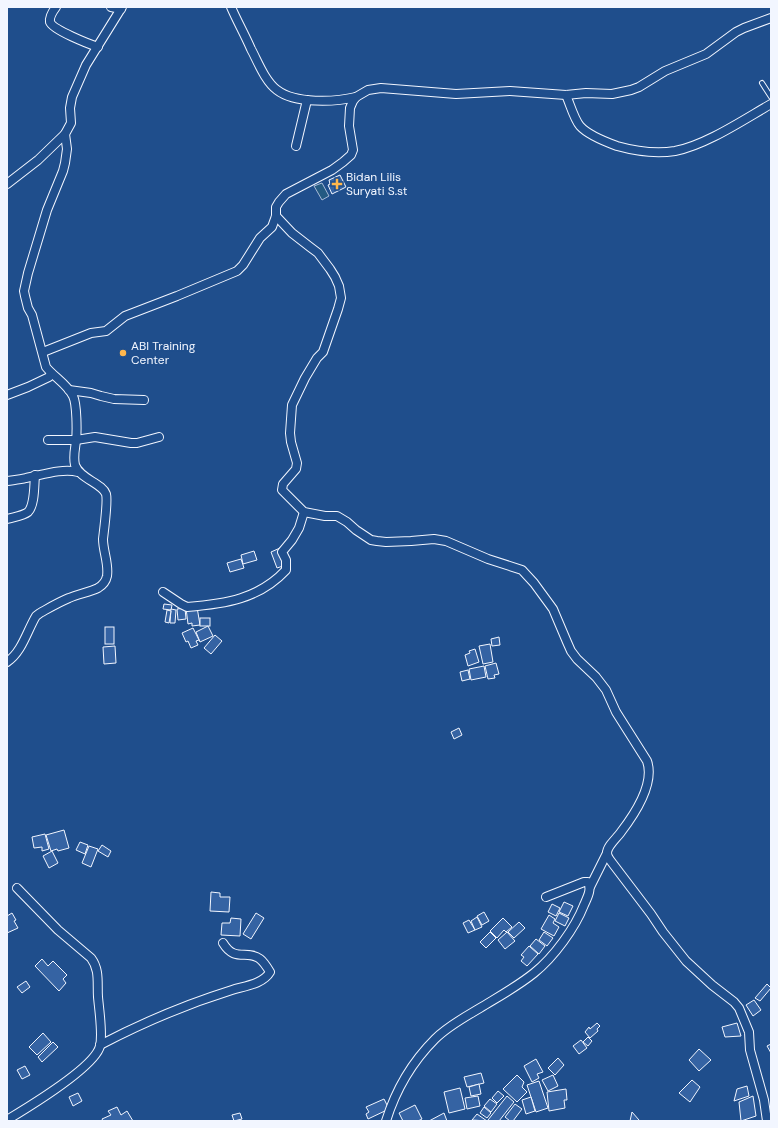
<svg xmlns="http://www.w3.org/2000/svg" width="778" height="1128" viewBox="0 0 778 1128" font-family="'DM Sans',sans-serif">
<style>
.green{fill:#245a82;stroke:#a8bbd7}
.building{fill:#3563a3;stroke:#f2f6ff}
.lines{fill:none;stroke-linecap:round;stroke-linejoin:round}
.service-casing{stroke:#f2f6ff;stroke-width:6}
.minor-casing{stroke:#f2f6ff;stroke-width:10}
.service{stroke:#1f4e8c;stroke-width:4}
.minor{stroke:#1f4e8c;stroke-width:8}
.poi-dot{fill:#ffb74d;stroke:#1f4e8c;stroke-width:1.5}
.labels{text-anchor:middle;stroke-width:3;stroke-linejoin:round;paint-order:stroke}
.poi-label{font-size:12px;fill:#f2f6ff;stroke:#1f4e8c;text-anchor:start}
</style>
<rect width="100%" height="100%" fill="#1f4e8c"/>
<!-- green -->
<path class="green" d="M322,183L329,196L322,200L314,186Z"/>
<!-- building -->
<g class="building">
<path d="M340,175L346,187L332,194L328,185L330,184L329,180Z"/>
<path d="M280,548L286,565L277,568L271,552Z"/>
<path d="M254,551L257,560L243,564L241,555Z"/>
<path d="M241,559L244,568L230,572L227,563Z"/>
<path d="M164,604L172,605L171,610L163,609Z"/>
<path d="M197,607L200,625L192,626V623L188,624L186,608Z"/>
<path d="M185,608L186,619L178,620L177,609Z"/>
<path d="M171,609L176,610L175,623H170Z"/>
<path d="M167,610L171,611L169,623L165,622Z"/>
<rect x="200" y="618" width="10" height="8"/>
<path d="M208,626L213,636L200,642L196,632Z"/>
<rect x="105" y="627" width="9" height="17"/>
<path d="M193,628L199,640L196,641L198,645L191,648L188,641L186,642L182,633Z"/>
<path d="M215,635L222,641L211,654L204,648Z"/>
<path d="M499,637L500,645L492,646L491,639Z"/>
<path d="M490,644L493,662L483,664L479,646Z"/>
<path d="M115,646L116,663L104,664L103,647Z"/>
<path d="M475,649L479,662L468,666L465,655L470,653L469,651Z"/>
<path d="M496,663L499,674L494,675L495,678L488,679L485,666Z"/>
<path d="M484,666L486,677L471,680L469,669Z"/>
<path d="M468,670L470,679L462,681L460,672Z"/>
<path d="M459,728L462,735L454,739L451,732Z"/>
<path d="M64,830L69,848L58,851L57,849L51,851L46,835Z"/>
<path d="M45,834L49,849L42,851V847L34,848L32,837Z"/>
<path d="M80,842L88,845L85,854L76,850Z"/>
<path d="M102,845L111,851L108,857L98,851Z"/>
<path d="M89,846L98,849L91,867L82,863Z"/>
<path d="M52,851L58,863L49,868L43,856Z"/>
<path d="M211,892L220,893V897H230L229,912L210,911Z"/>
<path d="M564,902L573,906L568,916L559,912Z"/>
<path d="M552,904L560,908L556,916L548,912Z"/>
<path d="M484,912L489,921L482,925L477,916Z"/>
<path d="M12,913L16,920L14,921L18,928L7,933V916Z"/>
<path d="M256,913L264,918L251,939L243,934Z"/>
<path d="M559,913L569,918L565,926L555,921Z"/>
<path d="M549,915L555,919L553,923L559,927L554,936L541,929Z"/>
<path d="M477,917L482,927L475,930L471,921Z"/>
<path d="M231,918L241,919L240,936L221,935L222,923H230Z"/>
<path d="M503,918L512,927L506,932L504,930L497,938L490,931Z"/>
<path d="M469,920L475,930L468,933L463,923Z"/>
<path d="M519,922L525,928L514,938L508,932Z"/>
<path d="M490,932L496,938L486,948L480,942Z"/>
<path d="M507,932L515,941L505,949L498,940Z"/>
<path d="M544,932L553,938L547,946L539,940Z"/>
<path d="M536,939L545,946L539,954L530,946Z"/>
<path d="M529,946L538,954L527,966L521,961L524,957L521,955Z"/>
<path d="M42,959L48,966L53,961L67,975L63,979L66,983L59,991L35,966Z"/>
<path d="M26,981L30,987L22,993L17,987Z"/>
<path d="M767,984L771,988L760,1001L755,998Z"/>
<path d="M754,1000L761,1010L753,1016L746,1005Z"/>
<path d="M597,1023L600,1026L597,1029L598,1031L590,1038L585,1032L589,1027L590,1029Z"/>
<path d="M737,1023L741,1036L725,1037L722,1027Z"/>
<path d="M43,1033L51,1042L37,1055L29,1047Z"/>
<path d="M588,1037L592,1041L588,1046L583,1042Z"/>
<path d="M581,1040L587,1048L579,1054L573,1046Z"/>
<path d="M53,1042L58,1047L42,1062L38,1057Z"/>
<path d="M771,1044V1053L767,1046Z"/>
<path d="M699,1049L711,1060L699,1071L689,1060Z"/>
<path d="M558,1058L564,1065L555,1075L548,1068Z"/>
<path d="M536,1059L543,1072L537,1074L539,1078L532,1082L524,1066Z"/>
<path d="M25,1066L30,1075L22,1079L17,1070Z"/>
<path d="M481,1073L484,1083L467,1087L464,1077Z"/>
<path d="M517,1075L524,1082L522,1087L527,1092L517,1102L503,1089Z"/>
<path d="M553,1075L558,1086L548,1091L542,1080Z"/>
<path d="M692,1080L700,1087L690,1102L679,1093Z"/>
<path d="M539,1081L548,1108L536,1112L527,1085Z"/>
<path d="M479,1084L481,1094L471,1096L469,1087Z"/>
<path d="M747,1086L749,1096L734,1101L737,1089Z"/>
<path d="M460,1088L465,1109L449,1113L444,1092Z"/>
<path d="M566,1089L567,1100H564L565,1108L549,1111L547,1092Z"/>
<path d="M498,1091L504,1096L497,1103L492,1098Z"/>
<path d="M78,1093L82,1101L73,1106L69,1097Z"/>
<path d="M478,1096L480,1106L467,1109L465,1098Z"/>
<path d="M507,1096L514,1102L499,1121H489L488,1120Z"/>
<path d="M753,1096L756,1116L741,1121L739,1102Z"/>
<path d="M531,1097L535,1111L526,1114L522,1100Z"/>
<path d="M384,1099L389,1109L368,1119L366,1114L369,1112L366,1107Z"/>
<path d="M490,1099L497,1104L491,1112L484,1106Z"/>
<path d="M515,1104L522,1109L513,1121H510L505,1117Z"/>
<path d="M415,1105L422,1119L418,1121H403L399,1113Z"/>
<path d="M117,1107L121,1115L127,1111L133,1121H103L102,1119L111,1115L108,1111Z"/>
<path d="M484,1107L491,1113L487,1118L480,1113Z"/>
<path d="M632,1112L639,1120L638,1121H630Z"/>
<path d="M240,1113L242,1119L234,1121L232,1115Z"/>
<path d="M444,1113L447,1121H429Z"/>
<path d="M477,1114L487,1121L472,1120Z"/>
</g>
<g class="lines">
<defs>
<path id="service" d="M762,83L771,97"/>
<g id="minor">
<path d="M56,7C53,11 49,17 50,22C53,30 89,44 98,47"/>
<path d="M111,7L121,9"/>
<path d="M231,7C237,21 245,35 251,49C258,62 265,81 277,90C295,104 335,102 356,97"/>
<path d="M566,95C570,104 574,119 580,126C588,135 606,142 617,146C635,151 656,154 675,151C706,145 743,120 771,104"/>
<path d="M296,146L307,100"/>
<path d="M7,184L38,160L65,134"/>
<path d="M276,216L292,233L310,247L318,253L330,269L335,277L339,286L341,298L338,309L323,352L317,358L305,378L292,405L290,433L291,442L297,463L296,469L283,484L282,490L304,512L325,516H337L347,522L356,530L371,540L377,541L386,542L411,541L434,539L446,541L488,559L522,570L534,583L553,609L567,642L571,651L577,659L596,677L606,690L616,712L647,761C655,784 634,815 621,832C617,838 607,846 607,853C607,857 611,861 613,864L651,914L663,932L686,961L712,985L734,1002L739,1008L749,1032L750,1050L764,1100L767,1121"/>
<path d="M43,352L91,333L106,331L125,316L177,296L237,271L243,265L260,238L272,227L276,216V207L279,202L286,194L332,170L343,162L351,155L353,150L349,126L350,108L353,101L356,97L368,90L381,88L456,94L510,91L566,95L586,93L612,94L631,90L639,87L665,71L706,54L736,32L744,28L771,18"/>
<path d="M69,390L91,393L101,396L114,399L144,400"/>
<path d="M7,395L28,387L49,377L51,373"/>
<path d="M48,440H76L95,437L131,443H137L159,437"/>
<path d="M7,481C13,480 19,480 26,478C42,475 62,468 78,472"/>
<path d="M7,519C13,517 23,516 28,512C35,505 34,485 35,475"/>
<path d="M163,592L181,604L187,607C225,604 259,599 286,570V560L282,552L292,540L299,528L304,512"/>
<path d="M7,662C22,652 27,631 36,616L40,613C49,608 59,602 69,598C78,594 90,592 98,588C103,585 106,581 107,576C109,564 103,551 103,539C104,530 108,501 106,494C102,483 80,479 75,465C73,457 75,449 76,441C77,432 77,404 73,396C67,384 54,377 46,367L32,315L28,308L25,296L24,291L28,273L47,210L63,171L65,163L67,149L65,134L71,123L70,108L72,97L86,65L122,7"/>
<path d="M590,887L607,853"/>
<path d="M100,1045C142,1023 187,1004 232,990C245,986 263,984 270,972C267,967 264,962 260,959C247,949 235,963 223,943"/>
<path d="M7,1120C27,1108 95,1067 100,1046C103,1034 99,1009 98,997C97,983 100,970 91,958L58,930L17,888"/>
<path d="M386,1121C396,1089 412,1062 435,1039C448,1026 465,1017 480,1008C498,997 518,986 534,973C554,957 575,928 584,905C587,898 592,890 588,882H584L546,897"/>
</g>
</defs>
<!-- service casing -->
<use href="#service" class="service-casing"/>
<!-- minor casing -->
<use href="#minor" class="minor-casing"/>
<!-- service -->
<use href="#service" class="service"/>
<!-- minor -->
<use href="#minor" class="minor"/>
</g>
<!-- markers -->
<g class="poi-dot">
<path d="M335 178h4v4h4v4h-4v4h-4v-4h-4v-4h4z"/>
<circle cx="123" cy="353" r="4"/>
</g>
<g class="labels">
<!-- poi labels -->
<g class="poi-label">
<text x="346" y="181">Bidan Lilis<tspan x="346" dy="14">Suryati S.st</tspan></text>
<text x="131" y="350">ABI Training<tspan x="131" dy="14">Center</tspan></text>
</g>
</g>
<!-- border -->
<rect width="778" height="1128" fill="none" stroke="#f2f6ff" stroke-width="16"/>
</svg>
